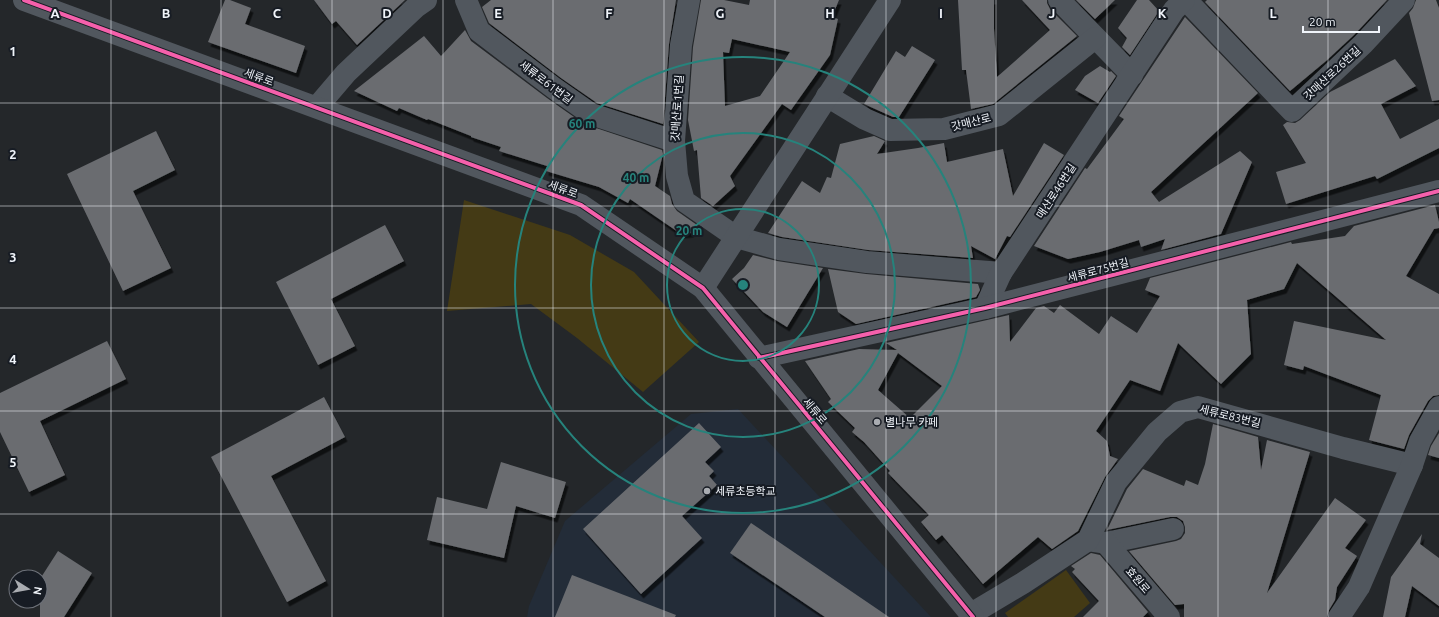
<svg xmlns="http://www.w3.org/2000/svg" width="1439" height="617" viewBox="0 0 1439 617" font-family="Ubuntu,'Noto Sans KR',sans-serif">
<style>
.built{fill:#232c38}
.green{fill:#443a15}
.building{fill:#6a6c70;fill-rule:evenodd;filter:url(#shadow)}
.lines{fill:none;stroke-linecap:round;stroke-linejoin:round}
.minor{stroke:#51575e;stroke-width:22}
.tertiary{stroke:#51575e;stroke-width:22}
.cycleway-casing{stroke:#171c24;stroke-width:6}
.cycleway{stroke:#f560ab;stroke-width:4}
.grid{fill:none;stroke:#f0f4fa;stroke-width:1;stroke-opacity:0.55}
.ring{fill:none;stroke:#26837c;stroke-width:2}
.poi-dot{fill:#a9acb1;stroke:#171c24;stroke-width:1.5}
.labels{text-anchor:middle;stroke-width:4;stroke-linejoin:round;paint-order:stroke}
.street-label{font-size:11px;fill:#f0f4fa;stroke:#171c24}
.poi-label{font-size:11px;fill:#f0f4fa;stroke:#171c24;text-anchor:start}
.grid-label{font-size:13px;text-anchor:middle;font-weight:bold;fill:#f0f4fa;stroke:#171c24;stroke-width:4;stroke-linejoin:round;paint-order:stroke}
.centre{fill:#26837c;stroke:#171c24;stroke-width:2}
.ring-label{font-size:12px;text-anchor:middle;font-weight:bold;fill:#26837c;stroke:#171c24;stroke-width:4;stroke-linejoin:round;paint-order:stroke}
</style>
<defs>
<filter id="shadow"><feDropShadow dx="2.5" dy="4.5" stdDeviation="0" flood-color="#0009"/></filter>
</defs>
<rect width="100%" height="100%" fill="#24272a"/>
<!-- built -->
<path class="built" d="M738,409L931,617H527L529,606L565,521L691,414Z"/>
<!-- green -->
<g class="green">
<path d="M464,200L570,235L634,272L699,342L643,392L577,338L531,304L447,311Z"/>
<path d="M1066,570L1090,603L1074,617H1008L1005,613Z"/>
</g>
<!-- building -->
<g class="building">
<path d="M225,0H230L251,8L245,24L305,46L296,73L208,42Z"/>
<path d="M314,0H405L357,45L336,21L332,24Z"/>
<path d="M491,0H676L669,44L663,124L597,103L561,78L489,23L482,7Z"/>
<path d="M701,0H724L749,5L750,0H839L832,17L838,19L830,55L791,110L782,104L730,176L735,186L713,206L701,198L697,150L694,151L688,120L693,47ZM732,39L790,52L760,96L725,106L723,52L729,53Z"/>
<path d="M958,0H994V29L997,77L1050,30L1022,0H1047V3L1050,9L1077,36L993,104L971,109L966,70H962Z"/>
<path d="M1076,0H1115L1095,19Z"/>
<path d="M1137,0H1149L1159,11L1130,55L1122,47L1127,38L1118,28Z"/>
<path d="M1207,0H1387L1354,35L1326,61L1290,91L1205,2Z"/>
<path d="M1416,0H1436L1439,8V100L1432,101L1409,13L1413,8Z"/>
<path d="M1185,17L1258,93L1151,192L1159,202L1240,151L1252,162L1221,234L1161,250L1165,239L1141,247L1139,240L1100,252L1068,259L1034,246L1085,168L1087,169L1124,119L1119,116Z"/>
<path d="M465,30L471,41L547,98L584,124L662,150L663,154L655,186L670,196L672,204L677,211L697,225L691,233L681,234L630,199L628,203L599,187L546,171L547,166L499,151L501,147L471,137V136L428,119L427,120L399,108L397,111L354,91L424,36L441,56Z"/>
<path d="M912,46L935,60L899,117H893L864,104L896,51L905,57Z"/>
<path d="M1395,59L1416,86L1381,104L1400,139L1439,119V148L1377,179L1375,176L1286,204L1276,172L1306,163L1283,125L1287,122L1295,123L1300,120L1330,92Z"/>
<path d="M1100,66L1110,72L1111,71L1116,76L1098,103L1075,90L1085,76Z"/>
<path d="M156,131L175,170L133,191L171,268L123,291L67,174Z"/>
<path d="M874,136L885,141L877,154L918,148L944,143L947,162L1003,149L1013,196L1044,143L1064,155L1010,237L1007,236L995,259L971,246L973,258L868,250L782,237L768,233L802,181L820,193L827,177L831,178L840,144Z"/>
<path d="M1435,205L1439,222V228L1434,229L1406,276L1439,294V395L1433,396L1428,401L1409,435L1404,449L1369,440L1381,395L1304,366L1303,370L1284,365L1294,321L1386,340L1297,263L1284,289L1247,300L1251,354L1221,384L1178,343L1160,391L1130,380L1096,431L1107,441L1110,456L1118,459L1105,477L1078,531L1052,549L1038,537L983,584L942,535L936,540L921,522L929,515L888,473L890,471L864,442L852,432L855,428L828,402L831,399L805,361L859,349L897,350L886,343L1009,315L1010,342L1036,308L1044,306L1054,313L1060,305L1099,334L1111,316L1137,333L1160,296L1145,290L1150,278L1291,242L1292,244L1345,236L1354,226ZM898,353L942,386L910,418L878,390Z"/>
<path d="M385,225L404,261L331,299L355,346L318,365L276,282Z"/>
<path d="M753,255L777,261L823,268L787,327L763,312L732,279L744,268Z"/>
<path d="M828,269L866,274L978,284L980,290L976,297L856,324L838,312Z"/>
<path d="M107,341L126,379L40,421L65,475L29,492L0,432V393Z"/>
<path d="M324,397L345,437L271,476L326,581L287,602L211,457Z"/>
<path d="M699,423L721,447L705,462L714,471L709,476L717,485L682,516L702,538L641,594L583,529Z"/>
<path d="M1213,424L1258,437L1261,470L1267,440L1310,452L1267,593L1335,498L1366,520L1345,548L1357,556L1337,587L1335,600L1329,610L1327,617H1184V604L1175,605L1129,551L1176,541L1181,539L1185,533V527L1183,521L1177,517H1170L1107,530L1127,489L1143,469L1184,486L1186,480L1198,485L1205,464Z"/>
<path d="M1439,433V458L1428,455L1431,446Z"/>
<path d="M501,462L566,482L555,518L516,506L504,558L427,540L437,497L487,509Z"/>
<path d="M751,523L889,617H825L730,553Z"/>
<path d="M1422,534L1420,544L1439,558V606L1412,586L1405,617H1383L1391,577Z"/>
<path d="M58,551L92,573L64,617H40V579Z"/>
<path d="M1091,553L1100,555L1148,612L1143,617H1083L1099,601L1072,572L1075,569L1071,566Z"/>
<path d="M572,575L676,615L675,617H555Z"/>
</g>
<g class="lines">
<!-- minor -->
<g class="minor">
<path d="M466,0L479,31L554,88L591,114L674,141"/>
<path d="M689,0L681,45L674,141L677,176L684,201L736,237L779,249L867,262L1001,273"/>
<path d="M1059,0L1132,75"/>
<path d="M1186,0L1292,111L1363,44L1404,0"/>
<path d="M827,96L865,119L890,130L944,129L999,115L1095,38"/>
<path d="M317,107L346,73L416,7L426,0"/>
<path d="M985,308L1001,273L1174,10L1184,0"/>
<path d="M759,358L985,308L1439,191"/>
<path d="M1093,541L1106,543L1173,529"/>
<path d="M1106,543L1169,617"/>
<path d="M971,614L1023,583L1088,540L1116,482L1157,432L1180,412L1198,407L1343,448L1412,465"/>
<path d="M1339,617L1359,587L1412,465L1420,441L1439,407"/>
</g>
<!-- tertiary -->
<g class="tertiary">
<path d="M24,0L581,205L703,288L973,617"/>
<path d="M703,288L890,0"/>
</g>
<defs>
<g id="cycleway">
<path d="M24,0L581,205L703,288L973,617"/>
<path d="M759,358L985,308L1439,191"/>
</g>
</defs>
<!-- cycleway casing -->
<use href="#cycleway" class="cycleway-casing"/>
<!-- cycleway -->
<use href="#cycleway" class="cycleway"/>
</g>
<!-- grid -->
<path class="grid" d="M111,0V617M221,0V617M332,0V617M443,0V617M553,0V617M664,0V617M775,0V617M886,0V617M996,0V617M1107,0V617M1218,0V617M1328,0V617M0,103H1439M0,206H1439M0,308H1439M0,411H1439M0,514H1439"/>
<!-- distance rings -->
<g class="ring">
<circle cx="743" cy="285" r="76"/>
<circle cx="743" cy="285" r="152"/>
<circle cx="743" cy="285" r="228"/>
</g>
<!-- markers -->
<g class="poi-dot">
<circle cx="877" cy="422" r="4"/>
<circle cx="707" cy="491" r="4"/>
</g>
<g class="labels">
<!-- street labels -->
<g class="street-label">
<text transform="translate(1332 73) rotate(-43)" y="4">갓매산로26번길</text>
<text transform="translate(259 77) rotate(20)" y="4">세류로</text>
<text transform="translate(546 82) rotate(37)" y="4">세류로61번길</text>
<text transform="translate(677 108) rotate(-86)" y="4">갓매산로1번길</text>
<text transform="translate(971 122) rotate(-14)" y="4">갓매산로</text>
<text transform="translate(563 189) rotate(20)" y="4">세류로</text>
<text transform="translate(1056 191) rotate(-57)" y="4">매산로46번길</text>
<text transform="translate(1098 270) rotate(-15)" y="4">세류로75번길</text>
<text transform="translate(815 411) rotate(50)" y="4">세류로</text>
<text transform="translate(1230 416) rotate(14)" y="4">세류로83번길</text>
<text transform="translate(1138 580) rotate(49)" y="4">효원로</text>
</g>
<!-- poi labels -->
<g class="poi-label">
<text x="885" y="426">별나무 카페</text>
<text x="715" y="495">세류초등학교</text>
</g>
</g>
<g class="grid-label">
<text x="55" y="18">A</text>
<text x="166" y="18">B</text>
<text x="277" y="18">C</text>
<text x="387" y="18">D</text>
<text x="498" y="18">E</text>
<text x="609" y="18">F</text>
<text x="720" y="18">G</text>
<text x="830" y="18">H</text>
<text x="941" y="18">I</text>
<text x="1052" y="18">J</text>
<text x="1162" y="18">K</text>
<text x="1273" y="18">L</text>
<text x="13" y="56">1</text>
<text x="13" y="159">2</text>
<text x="13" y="262">3</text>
<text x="13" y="364">4</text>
<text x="13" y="467">5</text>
</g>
<circle cx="743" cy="285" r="6" class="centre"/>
<g class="ring-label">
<text x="582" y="128">60 m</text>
<text x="636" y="182">40 m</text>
<text x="689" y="235">20 m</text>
</g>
<!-- north arrow -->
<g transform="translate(28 589) rotate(101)"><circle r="19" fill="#171c24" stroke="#6e727a"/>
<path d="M0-3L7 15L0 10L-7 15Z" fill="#a9acb1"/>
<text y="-6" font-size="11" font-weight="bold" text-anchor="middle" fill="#f0f4fa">N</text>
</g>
<!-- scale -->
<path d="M1303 26v6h76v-6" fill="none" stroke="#f0f4fa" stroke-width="2"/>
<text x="1309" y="26" font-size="12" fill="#f0f4fa" stroke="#171c24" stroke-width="3" paint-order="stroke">20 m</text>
</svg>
